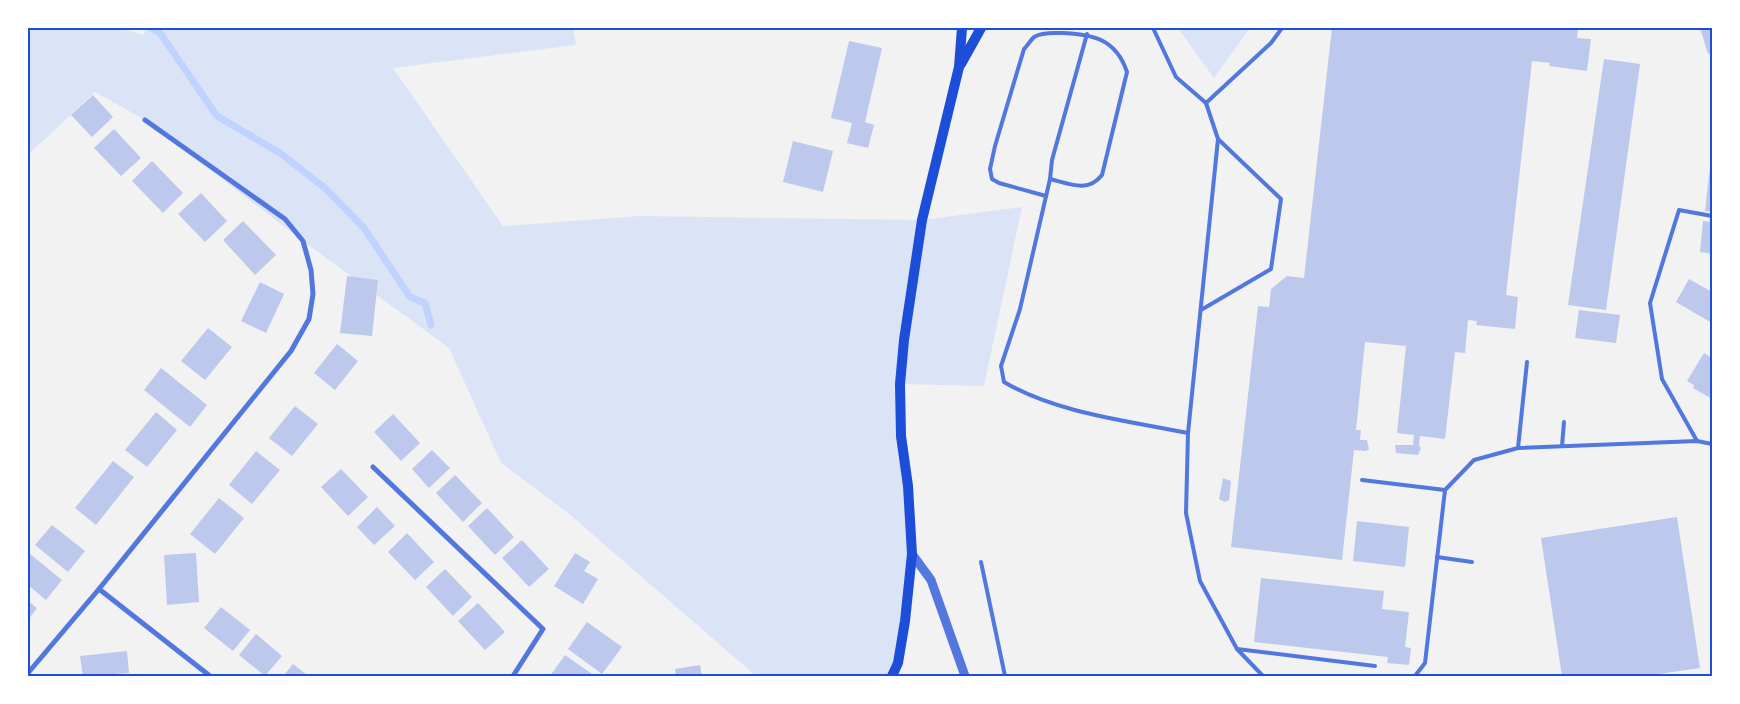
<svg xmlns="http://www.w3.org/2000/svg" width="1740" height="704" viewBox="0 0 1740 704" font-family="Barlow,sans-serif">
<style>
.green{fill:#dbe4f7}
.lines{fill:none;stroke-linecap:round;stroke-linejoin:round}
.stream{stroke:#bfd3fe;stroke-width:7}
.building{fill:#bdc9ec}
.service{stroke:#5277de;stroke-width:4}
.minor{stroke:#5277de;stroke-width:5}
.tertiary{stroke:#5277de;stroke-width:9}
.secondary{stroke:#1d4ed8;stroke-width:10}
.neatline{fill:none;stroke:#1d4ed8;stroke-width:2}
</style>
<rect width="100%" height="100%" fill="#f2f2f2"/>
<!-- green -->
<g class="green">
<path d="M28,28H119L144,35L146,28H573L576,45L393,68L503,226L639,216L922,220L1022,207L984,386L900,384L912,554L892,676H756L568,513L501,463L449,348L303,241L145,120L95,92L28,155Z"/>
<path d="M1178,28H1250L1214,78Z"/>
</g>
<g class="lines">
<!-- stream -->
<path class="stream" d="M151,28L160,33L217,116L280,153L325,188L364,228L410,297L425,303L431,325"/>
</g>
<!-- building -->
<g class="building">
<path d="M1332,28H1578L1577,38L1591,39L1587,71L1549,66L1550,63L1532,61L1506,295L1518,297L1515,329L1476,325L1477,321L1468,320L1465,353L1455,352L1445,439L1420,436L1419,445L1421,448L1418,455L1396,453L1395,445H1413L1414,435L1397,433L1406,346L1365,342L1356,430H1361L1360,440H1367L1369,449L1366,451L1354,450L1342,560L1231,547L1258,306L1269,307L1271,289L1287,276L1304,278Z"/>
<path d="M1700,28H1712V53L1708,54Z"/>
<path d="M849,41L882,48L865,122L874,125L868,148L847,143L852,123L831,118Z"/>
<path d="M1604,59L1640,64L1606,310L1568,305Z"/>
<path d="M93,95L113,117L92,137L71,115Z"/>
<path d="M114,129L141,158L121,176L94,148Z"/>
<path d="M793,141L833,151L823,192L783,182Z"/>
<path d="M1711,157H1712V212L1705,211Z"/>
<path d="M152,161L183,193L163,213L132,181Z"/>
<path d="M201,193L227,221L205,242L178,214Z"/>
<path d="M243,221L276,255L255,275L223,240Z"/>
<path d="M1703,221L1712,222V254L1700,252Z"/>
<path d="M347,276L378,280L372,336L340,333Z"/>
<path d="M1689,279L1712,292V323L1676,302Z"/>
<path d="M260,282L284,294L266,333L241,321Z"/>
<path d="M1579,310L1620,315L1616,343L1575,338Z"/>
<path d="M208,328L232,347L205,380L181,361Z"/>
<path d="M337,344L358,361L335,390L314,373Z"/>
<path d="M1704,353L1710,357L1712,353V399L1693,388L1694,385L1687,381Z"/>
<path d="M161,368L207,405L190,427L144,390Z"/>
<path d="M295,406L318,424L292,456L269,438Z"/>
<path d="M156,412L177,430L147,467L125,450Z"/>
<path d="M393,414L420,443L401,461L374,432Z"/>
<path d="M432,450L450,468L429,488L412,469Z"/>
<path d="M256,451L280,470L252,504L229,485Z"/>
<path d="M113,461L134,477L96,525L75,508Z"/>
<path d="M341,469L368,497L348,516L321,487Z"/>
<path d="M455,475L482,503L463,522L436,493Z"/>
<path d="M1223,478L1231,481L1229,500L1225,502L1219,499Z"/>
<path d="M219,498L244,518L215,554L190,534Z"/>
<path d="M377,507L395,526L374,545L357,527Z"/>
<path d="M487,508L514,537L495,555L468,526Z"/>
<path d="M1677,517L1700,668L1645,676H1562L1541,538Z"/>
<path d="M1357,521L1409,527L1405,567L1353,561Z"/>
<path d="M52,525L85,551L68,572L35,545Z"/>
<path d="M407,533L434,562L415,580L388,552Z"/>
<path d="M522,540L549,569L529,587L502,558Z"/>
<path d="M196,553L199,602L167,605L164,555Z"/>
<path d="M575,553L590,562L584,571L598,579L583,604L554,586Z"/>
<path d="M30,554L62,580L46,600L28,585V558Z"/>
<path d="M445,569L472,597L453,616L426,587Z"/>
<path d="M1261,578L1384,591L1382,609L1409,612L1405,647L1411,648L1409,665L1387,663L1388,657L1254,642Z"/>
<path d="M28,601L37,608L28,620Z"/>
<path d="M478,603L505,632L485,650L458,621Z"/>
<path d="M221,607L250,630L233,651L204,628Z"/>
<path d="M587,622L622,647L602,674L568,649Z"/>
<path d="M256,634L282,656L265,676L239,655Z"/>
<path d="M127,651L129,673L83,676L80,656Z"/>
<path d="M565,655L595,676H550Z"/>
<path d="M293,664L306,674L308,676H283Z"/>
<path d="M700,665L702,676H676L675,669Z"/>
</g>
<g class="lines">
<!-- service -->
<g class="service">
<path d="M1153,28L1176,77L1206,103L1218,139L1188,433L1186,513L1200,581L1237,649L1263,676"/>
<path d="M1087,34L1052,160L1050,179L1020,309L1001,366L1004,382C1056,413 1129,421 1188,433"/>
<path d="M1206,103L1271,43L1282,28"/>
<path d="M1046,196L999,183L992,179L990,169L995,146L1024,49C1027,46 1031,40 1034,37C1042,32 1053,33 1061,33C1093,34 1116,39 1127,72L1102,175C1088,193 1070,184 1050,179"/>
<path d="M1201,310L1271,269L1281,199L1218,139"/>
<path d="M1697,441L1662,379L1650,303L1679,210L1712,216"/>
<path d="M1562,446L1564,422"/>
<path d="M1518,448L1527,362"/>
<path d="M1362,480L1445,490"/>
<path d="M1437,557L1472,562"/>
<path d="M981,562L1005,676"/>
<path d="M1237,649L1375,666"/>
<path d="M1415,676L1425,663L1445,490L1474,460L1518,448L1697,441L1712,444"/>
</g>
<!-- minor -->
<g class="minor">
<path d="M373,467L543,629L513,676"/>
<path d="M99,589L210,676"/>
<path d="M28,673L99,589L291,351L309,319L313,294L311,270L303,241L285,219L145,120"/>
</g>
<!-- tertiary -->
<path class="tertiary" d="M912,554L931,580L965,676"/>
<!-- secondary -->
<g class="secondary">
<path d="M961,64L981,28"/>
<path d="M892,676L898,663L905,621L912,554L908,486L901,436L900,384L904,340L922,220L959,67L962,28"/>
</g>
</g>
<!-- border -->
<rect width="1740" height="704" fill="none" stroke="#ffffff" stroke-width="58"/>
<rect x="29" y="29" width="1682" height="646" class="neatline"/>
</svg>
